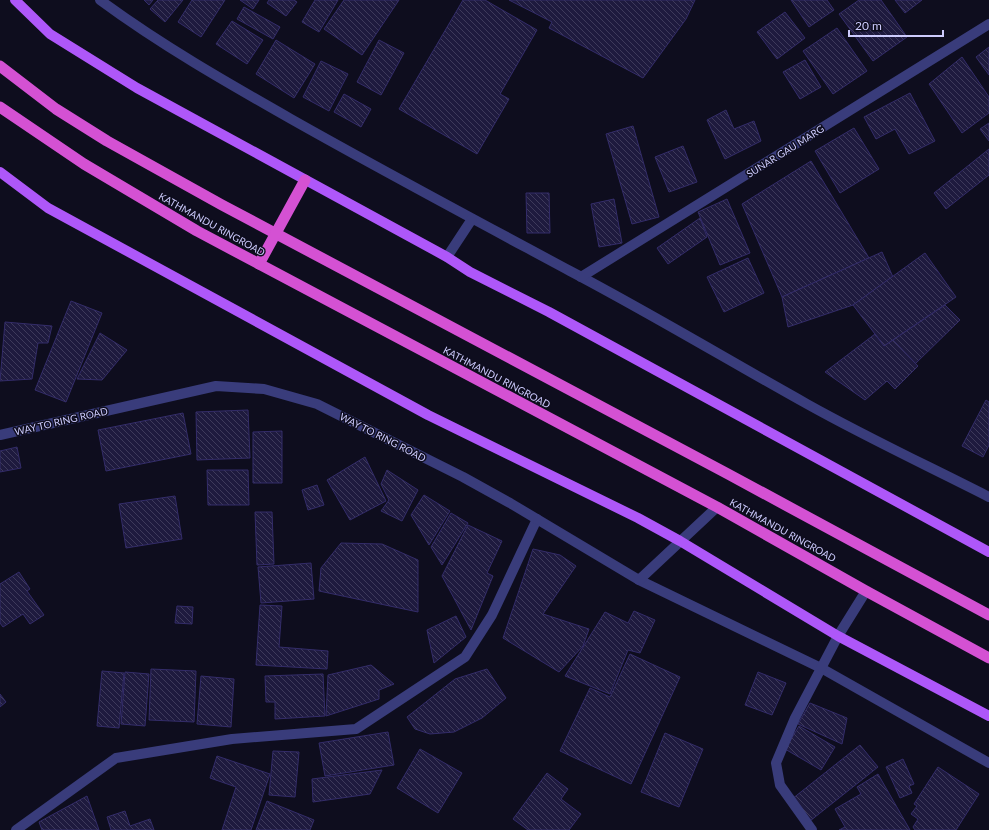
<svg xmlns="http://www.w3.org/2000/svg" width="989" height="830" viewBox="0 0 989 830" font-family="Lato,sans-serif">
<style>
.building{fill:url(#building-back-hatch);stroke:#332c69}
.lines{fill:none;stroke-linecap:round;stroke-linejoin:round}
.minor{stroke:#393c7b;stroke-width:10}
.tertiary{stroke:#393c7b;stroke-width:10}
.primary{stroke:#ae57f9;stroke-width:10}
.trunk{stroke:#d451d3;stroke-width:11}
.labels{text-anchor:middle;stroke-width:3;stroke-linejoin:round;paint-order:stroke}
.street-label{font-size:10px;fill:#cdcbfd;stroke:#0e0d1e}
</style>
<defs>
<pattern id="building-back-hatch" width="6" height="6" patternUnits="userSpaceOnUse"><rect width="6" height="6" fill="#1e1a3e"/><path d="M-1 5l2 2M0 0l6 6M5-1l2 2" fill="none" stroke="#3e3a5b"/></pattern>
</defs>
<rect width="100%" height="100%" fill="#0e0d1e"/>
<!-- building -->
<g class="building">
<path d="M144,0H153L149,5Z"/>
<path d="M158,0H183L165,22L150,9Z"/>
<path d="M192,0H225L201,37L178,22Z"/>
<path d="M240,0H259L253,9Z"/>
<path d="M269,0H294L297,2L286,16L267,3Z"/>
<path d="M315,0H338L319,32L302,22Z"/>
<path d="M344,0H399L362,55L324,29Z"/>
<path d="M463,0H485L537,30L500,94L509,99L477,154L399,109Z"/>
<path d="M509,0H695L686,19L643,78L549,28L552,22Z"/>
<path d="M791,0H827L834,10L809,27Z"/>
<path d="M859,0H881L907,37L873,61L839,14Z"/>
<path d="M895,0H922L905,13Z"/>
<path d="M244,7L280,27L273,39L237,19Z"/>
<path d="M785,12L805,38L777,59L757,32Z"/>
<path d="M232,21L263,40L247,64L216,44Z"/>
<path d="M837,28L867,71L833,94L803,51Z"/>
<path d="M276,40L315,64L294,98L256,74Z"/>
<path d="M379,40L404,53L381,95L357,82Z"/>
<path d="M989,47V75L976,57Z"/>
<path d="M962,57L989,97V113L962,133L929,84Z"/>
<path d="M805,60L821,87L800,99L783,72Z"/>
<path d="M321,61L348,74L329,111L303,97Z"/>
<path d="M910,93L935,141L909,154L895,129L876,139L864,117Z"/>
<path d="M344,94L371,109L361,127L334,112Z"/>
<path d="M726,110L734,129L754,121L761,141L725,159L707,120Z"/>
<path d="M989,123V141L980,129Z"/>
<path d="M633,126L659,217L632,224L606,134Z"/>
<path d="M854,128L879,169L840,193L815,151Z"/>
<path d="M683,146L697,182L669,192L655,157Z"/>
<path d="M989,149V175L946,209L934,193Z"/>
<path d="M811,161L869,258L782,297L742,204Z"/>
<path d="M526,193H549L550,233H527Z"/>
<path d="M614,199L622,243L599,247L591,204Z"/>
<path d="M727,199L750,253L720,265L698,212Z"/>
<path d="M700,218L707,237L668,264L657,248Z"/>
<path d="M882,252L893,277L853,305L788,327L782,297Z"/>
<path d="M925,253L956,297L884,346L853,305Z"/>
<path d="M748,258L764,293L724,312L707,277Z"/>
<path d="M71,301L102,313L66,402L35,390Z"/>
<path d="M945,305L960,320L915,364L893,340Z"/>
<path d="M5,322L52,326L48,343H38L32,379L0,381Z"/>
<path d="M100,333L127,350L102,380L77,379Z"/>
<path d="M875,334L884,346L893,340L918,366L895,389L887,381L865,400L825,372Z"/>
<path d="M986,400L989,402V445L983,457L962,446Z"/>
<path d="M248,410L250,458L197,460L196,412Z"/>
<path d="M183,413L191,454L106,471L98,430Z"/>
<path d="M282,431V483H253V432Z"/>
<path d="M17,447L21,468L0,472V451Z"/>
<path d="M365,457L386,501L350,520L327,480Z"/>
<path d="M207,470H248L249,505H208Z"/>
<path d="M387,470L418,490L402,521L381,511L389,500L381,484Z"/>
<path d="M317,485L324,505L308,510L302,490Z"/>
<path d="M424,495L450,511L429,545L411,515Z"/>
<path d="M175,496L182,539L126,548L119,504Z"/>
<path d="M255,512H272L274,564L257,565Z"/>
<path d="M451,513L468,523L442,565L431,547Z"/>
<path d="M468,525L502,541L487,573L493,576L471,630L442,576Z"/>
<path d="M341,543L382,544L418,560V612L319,591L321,568Z"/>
<path d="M533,549L560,555L576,566L543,614L589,629L583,646L559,672L503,638Z"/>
<path d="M311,563L314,599L261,603L258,567Z"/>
<path d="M19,572L30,589L27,591L44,615L30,624L23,614L3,627L0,623V584Z"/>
<path d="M260,605L282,606L279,647L328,651L327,669L256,665Z"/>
<path d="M177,606L193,607L192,624L175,623Z"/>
<path d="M634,611L655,620L640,653L628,650L610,694L565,676L605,612L628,623Z"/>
<path d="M456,616L466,637L434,663L427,630Z"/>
<path d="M630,654L680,677L631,784L560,751L590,688L610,697Z"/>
<path d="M371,665L394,684L379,690V699L326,716L328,675Z"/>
<path d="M151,669L196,671L194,722L149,720Z"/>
<path d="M487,669L506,698L482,718L454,732L430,734L415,729L407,717L455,679Z"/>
<path d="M102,671L124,673L119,728L97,726Z"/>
<path d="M125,672L149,674L145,726L121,724Z"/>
<path d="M758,672L786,683L772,715L745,705Z"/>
<path d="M323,674L325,716L275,719V702H266L265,676Z"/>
<path d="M201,676L234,679L231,727L197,724Z"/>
<path d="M0,694L6,702L0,707Z"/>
<path d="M810,703L847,718L842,744L798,724Z"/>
<path d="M799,726L835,747L821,770L785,749Z"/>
<path d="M388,732L394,765L325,776L319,743Z"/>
<path d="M665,733L703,749L679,807L641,792Z"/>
<path d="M860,745L878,767L810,821L792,799Z"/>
<path d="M420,749L462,773L438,813L397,788Z"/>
<path d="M273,751L299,752L295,797L269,795Z"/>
<path d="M217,756L270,774L251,830H222L236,787L210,778Z"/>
<path d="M903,759L914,784L909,786L912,793L900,798L886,767Z"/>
<path d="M938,767L979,794L956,830H915L913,827L918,819L911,814L917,806L914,804Z"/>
<path d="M382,770L370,794L313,802L312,779Z"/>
<path d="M547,773L568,789L561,799L581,814L569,830H528L513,819Z"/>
<path d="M878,774L910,830H839L845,827L835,809L861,794L857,787Z"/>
<path d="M87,796L99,830H42L39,822Z"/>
<path d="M267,801L314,820L310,830H256Z"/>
<path d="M125,811L130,826L150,819L154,830H111L107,817Z"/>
</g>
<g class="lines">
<!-- minor -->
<g class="minor">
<path d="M100,0C161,45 226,82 291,119C383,171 477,221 570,271C650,313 728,360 807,404C866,437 928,466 989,497"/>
<path d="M447,257L472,219"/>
<path d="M581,277L989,24"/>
<path d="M639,580L821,668L989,763"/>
<path d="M16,830L116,758L232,739L356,729L465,657L492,615L537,519"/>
<path d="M812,830L780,785L776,763L795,718L838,636L866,591"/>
</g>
<!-- tertiary -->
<path class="tertiary" d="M0,435L216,386L264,389L317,404L463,477L510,503L639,580L717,507"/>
<!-- primary -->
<g class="primary">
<path d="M15,0L50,34L137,88L447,257L470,272L549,312L989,552"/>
<path d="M0,172L48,208L428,415L638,518L680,541L838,636L989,716"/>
</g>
<!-- trunk -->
<g class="trunk">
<path d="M0,66L56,109L107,141L222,205L728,474L989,615"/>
<path d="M0,107L84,164L197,231L717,507L866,591L989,658"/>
<path d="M259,264L305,180"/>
</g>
</g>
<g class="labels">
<!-- street labels -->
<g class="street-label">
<text transform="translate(785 151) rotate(-32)" y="4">SUNAR GAU MARG</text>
<text transform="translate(212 224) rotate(29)" y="4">KATHMANDU RINGROAD</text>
<text transform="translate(497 377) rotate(28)" y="4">KATHMANDU RINGROAD</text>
<text transform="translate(61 421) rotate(-13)" y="4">WAY TO RING ROAD</text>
<text transform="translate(383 437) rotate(27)" y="4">WAY TO RING ROAD</text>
<text transform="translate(783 530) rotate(29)" y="4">KATHMANDU RINGROAD</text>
</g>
</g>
<!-- scale -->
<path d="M849 30v6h94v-6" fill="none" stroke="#cdcbfd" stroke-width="2"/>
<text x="855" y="30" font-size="12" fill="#cdcbfd" stroke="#0e0d1e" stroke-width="3" paint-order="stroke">20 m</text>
</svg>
